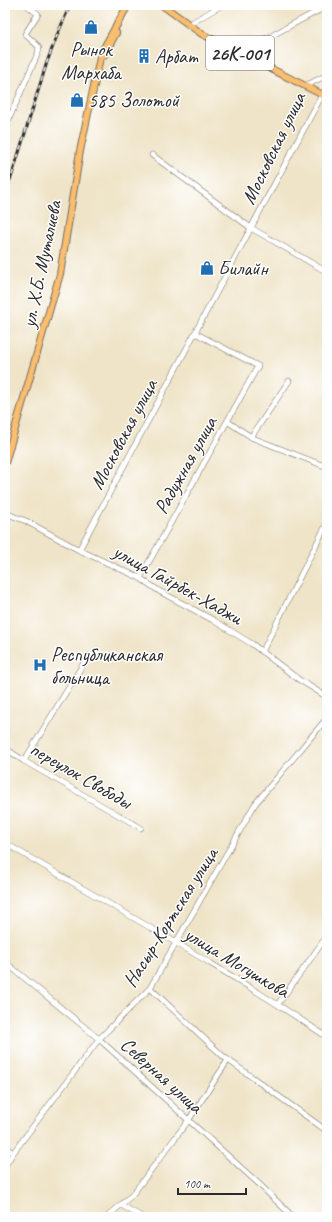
<svg xmlns="http://www.w3.org/2000/svg" width="332" height="1222" viewBox="0 0 332 1222" font-family="Caveat,sans-serif">
<style>
.lines{fill:none;stroke-linecap:round;stroke-linejoin:round}
.minor-casing{stroke:#706c62;stroke-width:6}
.major-casing{stroke:#706c62;stroke-width:8}
.minor{stroke:#fff;stroke-width:5}
.major{stroke:#fbbd6e;stroke-width:6}
.rail-casing{stroke:#2b2b2b;stroke-width:3}
.rail{stroke:#fff;stroke-width:1.5;stroke-dasharray:4.5;stroke-linecap:butt}
.labels{text-anchor:middle;stroke-width:3;stroke-linejoin:round;paint-order:stroke}
.shield{fill:#fff;stroke:#6b6b6b;stroke-width:1}
.shield-label{font-size:19px;font-weight:bold;fill:#2b2b2b}
.poi-label{font-size:20px;fill:#2b2b2b;stroke:#fff;text-anchor:start}
.street-label{font-size:20px;fill:#2b2b2b;stroke:#fff}
</style>
<rect width="100%" height="100%" fill="#fff"/>
<filter id="ink" filterUnits="userSpaceOnUse"><feTurbulence type="fractalNoise" baseFrequency=".025" numOctaves="2"/><feDisplacementMap in="SourceGraphic" scale="8" xChannelSelector="R" yChannelSelector="G"/><feConvolveMatrix kernelMatrix="1 2 1 2 8 2 1 2 1" color-interpolation-filters="sRGB"/></filter>
<filter id="wash" filterUnits="userSpaceOnUse"><feTurbulence type="fractalNoise" baseFrequency=".012" numOctaves="4" result="noise"/><feDisplacementMap in="SourceGraphic" scale="16" xChannelSelector="R" yChannelSelector="G"/><feGaussianBlur stdDeviation="0.9" result="paint"/><feColorMatrix in="noise" values="0 0 0 0 0 0 0 0 0 0 0 0 0 0 0 0 0 1.4 0 .05"/><feComposite in="paint" operator="in"/></filter>
<g filter="url(#wash)">
<rect width="100%" height="100%" fill="#efe4c8"/>
</g>
<g filter="url(#ink)">
<g class="lines">
<defs>
<g id="minor">
<path d="M188,25L222,5"/>
<path d="M239,53L327,6"/>
<path d="M305,86L327,75"/>
<path d="M5,128L38,53L39,47L25,34L38,14L28,6V5"/>
<path d="M152,155L251,228L327,272"/>
<path d="M228,422L253,438L327,467"/>
<path d="M251,437L289,381"/>
<path d="M5,513L26,521L79,550L140,578L159,591L213,620L252,644L298,679L327,697"/>
<path d="M79,550L322,95"/>
<path d="M140,578L258,366L195,333"/>
<path d="M262,652L327,523"/>
<path d="M5,748L24,761L141,828"/>
<path d="M24,761L88,656"/>
<path d="M5,843C113,907 223,967 327,1037"/>
<path d="M5,962L99,1039L259,1184L293,1217"/>
<path d="M150,988L224,1057L327,1131"/>
<path d="M278,1004L327,936"/>
<path d="M5,1147L13,1153"/>
<path d="M5,1166L13,1153L99,1039L150,988L255,804L327,718"/>
<path d="M121,1205L142,1217"/>
<path d="M5,1215L8,1217"/>
<path d="M107,1217L132,1195L188,1121L228,1060"/>
</g>
<g id="major">
<path d="M162,5L202,34L327,97"/>
<path d="M104,55L116,33"/>
<path d="M5,463L60,274L80,151L101,53L128,5"/>
</g>
</defs>
<!-- minor casing -->
<use href="#minor" class="minor-casing"/>
<!-- major casing -->
<use href="#major" class="major-casing"/>
<!-- minor -->
<use href="#minor" class="minor"/>
<!-- major -->
<use href="#major" class="major"/>
<defs>
<path id="rail" d="M5,192L12,175L47,62L58,33L70,5"/>
</defs>
<!-- rail casing -->
<use href="#rail" class="rail-casing"/>
<!-- rail -->
<use href="#rail" class="rail"/>
</g>
</g>
<!-- icons -->
<defs>
<symbol id="shop-bare" viewBox="-9 -9 18 18"><path d="M-5-2.5h2.3a2.7 3.5 0 0 1 5.4 0H5L5.5 6h-11ZM-1.5-2.5h3a1.5 2.3 0 0 0-3 0Z" fill="#1f6fb2" stroke="#fff" stroke-width="2.5" paint-order="stroke"/></symbol>
<symbol id="building-bare" viewBox="-9 -9 18 18"><path d="M-4-6H4V6H1V3H-1V6H-4ZM-2.5-4.3h1.7v1.8h-1.7ZM.8-4.3h1.7v1.8H.8ZM-2.5-1h1.7V.8h-1.7ZM.8-1h1.7V.8H.8Z" fill="#1f6fb2" stroke="#fff" stroke-width="2.5" paint-order="stroke"/></symbol>
<symbol id="hospital-bare" viewBox="-9 -9 18 18"><path d="M-5-5h3v3.5h4V-5h3V5h-3V1.5h-4V5h-3Z" fill="#1f6fb2" stroke="#fff" stroke-width="2.5" paint-order="stroke"/></symbol>
</defs>
<g fill-rule="evenodd">
<use href="#shop-bare" x="81" y="17" width="20" height="20"/>
<use href="#building-bare" x="134" y="46" width="20" height="20"/>
<use href="#shop-bare" x="67" y="90" width="20" height="20"/>
<use href="#shop-bare" x="197" y="258" width="20" height="20"/>
<use href="#hospital-bare" x="30" y="655" width="20" height="20"/>
</g>
<g class="labels">
<!-- shield labels -->
<rect class="shield" x="206" y="36" width="68" height="34" rx="3"/>
<g class="shield-label">
<text x="240" y="60">26К-001</text>
</g>
<!-- poi labels -->
<g class="poi-label">
<text x="91" y="56" text-anchor="middle">Рынок<tspan x="91" dy="23">Мархаба</tspan></text>
<text x="155" y="63">Арбат</text>
<text x="88" y="107">585 Золотой</text>
<text x="218" y="275">Билайн</text>
<text x="51" y="661">Республиканская<tspan x="51" dy="23">больница</tspan></text>
</g>
<!-- street labels -->
<g class="street-label">
<text transform="translate(273 148) rotate(-64)" y="7">Московская улица</text>
<text transform="translate(41 264) rotate(-78)" y="7">ул. Х.Б. Муталиева</text>
<text transform="translate(123 434) rotate(-62)" y="7">Московская улица</text>
<text transform="translate(185 465) rotate(-61)" y="7">Радужная улица</text>
<text transform="translate(178 584) rotate(29)" y="7">улица Гайрбек-Хаджи</text>
<text transform="translate(81 775) rotate(30)" y="7">переулок Свободы</text>
<text transform="translate(170 917) rotate(-58)" y="7">Насыр-Кортская улица</text>
<text transform="translate(237 962) rotate(31)" y="7">улица Могушкова</text>
<text transform="translate(162 1075) rotate(42)" y="7">Северная улица</text>
</g>
</g>
<!-- margin -->
<rect width="332" height="1222" fill="none" stroke="#fff" stroke-width="20"/>
<!-- scale -->
<path d="M178 1188v6h68v-6" fill="none" stroke="#2b2b2b" stroke-width="2"/>
<text x="184" y="1188" font-size="12" fill="#2b2b2b" stroke="#ffffff" stroke-width="3" paint-order="stroke">100 m</text>
</svg>
